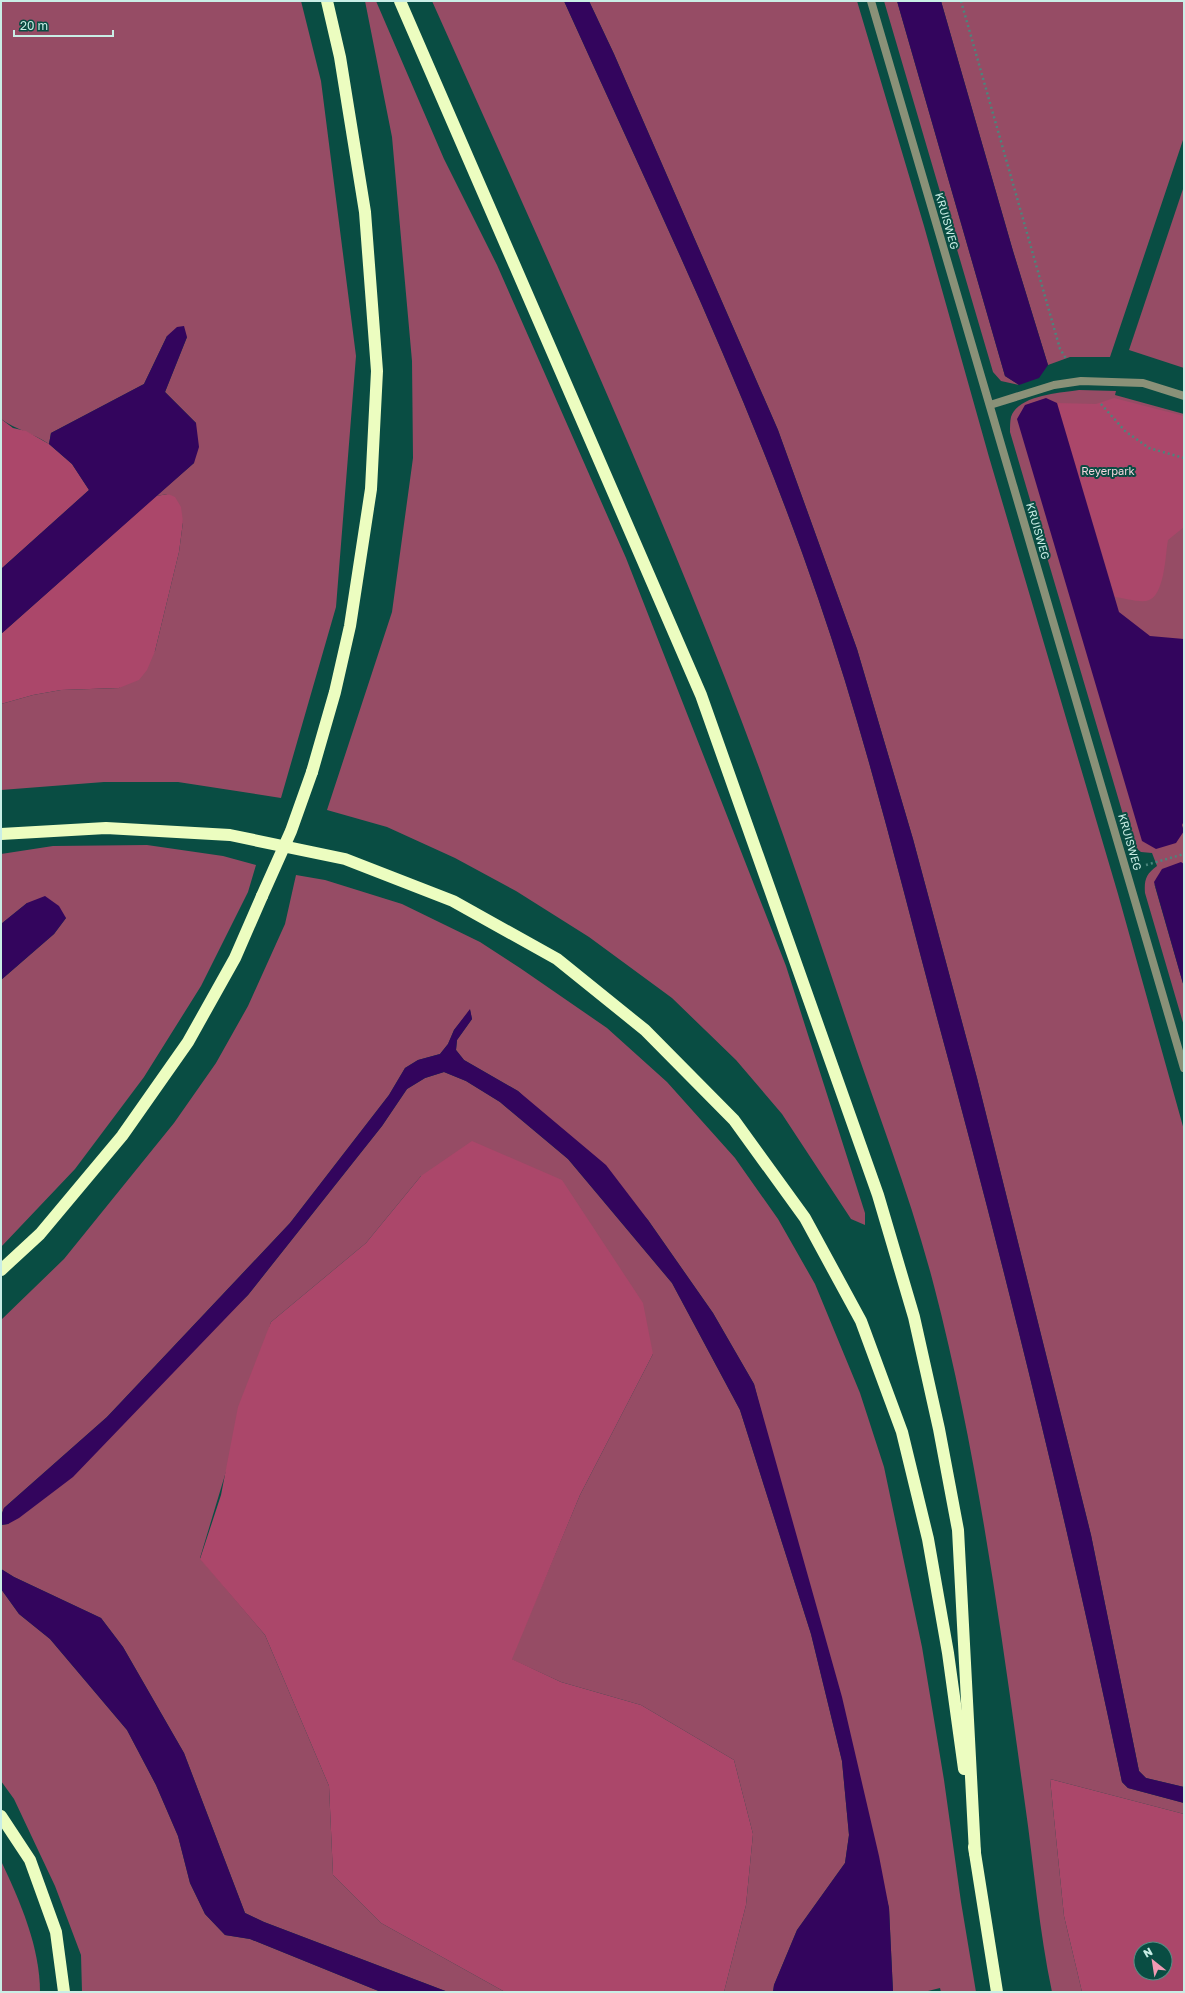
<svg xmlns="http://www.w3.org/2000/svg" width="1185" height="1993" viewBox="0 0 1185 1993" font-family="'Golos Text',sans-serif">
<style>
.green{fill:#964c65}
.forest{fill:#ab476a;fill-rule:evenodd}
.water{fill:#33055d}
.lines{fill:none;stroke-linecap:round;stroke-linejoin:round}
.path{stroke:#4c857c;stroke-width:2.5;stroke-dasharray:2 3;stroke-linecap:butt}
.lane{stroke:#8a9178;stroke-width:8}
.street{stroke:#8a9178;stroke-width:8}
.highway{stroke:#ecfdc0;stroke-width:12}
.highway-bridge{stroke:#ecfdc0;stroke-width:12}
.labels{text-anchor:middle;stroke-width:4;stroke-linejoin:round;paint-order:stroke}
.street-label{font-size:11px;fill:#c9eee6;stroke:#094d43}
.park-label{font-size:11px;fill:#f1d4dc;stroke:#094d43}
</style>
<rect width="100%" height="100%" fill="#094d43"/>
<!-- green -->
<g class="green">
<path d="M1,1H301L321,81L356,356L336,607L281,798L178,782H104L1,790V704L33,695L61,690L119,688L155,651L179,552L183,522L168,494L156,496L194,463L196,423L165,392L187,337L167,336L144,384L51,433L49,444C33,433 16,430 1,419Z"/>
<path d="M365,1H376L444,159L497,265L626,558L786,966L865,1213V1225L851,1219L782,1114L736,1060L672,998L589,937L516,891L455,858L387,827L327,810L392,612L413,458L412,361L392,137Z"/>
<path d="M432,1H564C653,198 748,393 818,598C865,734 899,875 936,1014C1005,1268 1068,1524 1122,1782L1128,1788L1184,1803V1814L1050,1779L1064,1916L1082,1992H1052C1039,1930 1034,1867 1025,1804C1001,1631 978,1455 934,1286C911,1197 877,1112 848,1025C809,909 770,792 725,678C635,449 532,225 432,1Z"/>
<path d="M589,1H857L924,226L989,457L1118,894L1184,1130V1787L1146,1778L1139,1771L1091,1535L977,1078L913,839L857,649L778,430L614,54Z"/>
<path d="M884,1H897L1005,376L1019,385L1001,381L993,372Z"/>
<path d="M941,1H1184V137L1110,357H1070L1048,365L1013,251Z"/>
<path d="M1184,186V368L1129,350Z"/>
<path d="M1079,390L1116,391L1115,395L1184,414V950L1154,883L1184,987V1026L1145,893C1144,880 1146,874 1157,866L1152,853L1141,852L1132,845L1010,432C1010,428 1010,421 1011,417C1018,395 1060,393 1079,390Z"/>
<path d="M147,845L223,856L256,865L248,892L201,986L144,1077L75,1169L1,1247V980L54,934L66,918L27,903L1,924V854L53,846Z"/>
<path d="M296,875L325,880L402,904L480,942L520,968L607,1028L667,1082L735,1158L778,1219L815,1284L860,1393L884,1467L922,1647L944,1780L961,1902L976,1992H941L940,1988L924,1992H893L889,1908L754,1384L713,1313L648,1220L518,1091L464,1060L456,1050L457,1040L472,1019L470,1010L454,1030L448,1044L440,1054L418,1060L405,1068L389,1095L290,1223L107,1417L4,1508L1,1516V1320L64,1259L174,1123L216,1063L248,1006L285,924Z"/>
<path d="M444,1072L466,1081L500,1102L568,1159L672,1283L740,1410L811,1634L842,1761L849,1835L845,1863L797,1930L774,1985L773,1992H724L746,1905L753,1834L734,1760L641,1705L561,1682L511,1659L580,1495L653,1354L421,1176L366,1243L271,1322L200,1558L265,1635L329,1786L333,1875L381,1923L505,1992H448L264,1922L245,1913L184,1753L123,1647L101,1618L14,1577L1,1569V1525L8,1524L248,1295L382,1126L407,1089L425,1078Z"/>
<path d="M1,1589L19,1614L50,1639L127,1730L156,1785L178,1836L190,1883L205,1914L225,1935L250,1939L381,1992H82L81,1955L55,1886L14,1799L1,1781Z"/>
<path d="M1,1861C20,1901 40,1947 40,1992H1Z"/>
</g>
<!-- forest -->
<g class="forest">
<path d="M1114,398L1184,416V527L1168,540C1165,556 1165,598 1146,601C1136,602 1124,598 1115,597L1057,403L1096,404Z"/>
<path d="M1,419L13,428L26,431L49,444L72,464L89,490L1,569Z"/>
<path d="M168,494L175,497L181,507L183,522L179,552L155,651L147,670L139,680L119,688L61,690L33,695L1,704V634L156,496Z"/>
<path d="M472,1141L562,1180L643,1303L653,1354L580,1495L512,1659L561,1682L641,1705L734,1760L753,1834L746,1905L724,1992H505L381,1923L333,1875L329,1786L265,1635L200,1559L221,1495L238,1407L271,1322L366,1243L421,1176Z"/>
<path d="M1050,1779L1184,1814V1992H1082L1064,1916ZM1141,1949H1165V1973H1141Z"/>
</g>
<!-- water -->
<g class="water">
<path d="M564,1H589L614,54L778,430L857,649L913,839L977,1078L1091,1535L1139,1771L1146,1778L1184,1787V1803L1128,1788L1122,1782C1068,1524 1005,1268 936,1014C899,875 865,734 818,598C748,393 653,198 564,1Z"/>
<path d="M897,1H941L1013,251L1048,365L1039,378L1019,385L1005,376Z"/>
<path d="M184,326L187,337L165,392L196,423L199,447L194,463L1,634V569L89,490L72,464L49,444L51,433L144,384L167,336L177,327Z"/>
<path d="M1046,398L1057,403L1119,612L1150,636L1184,639V821L1182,825L1184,831L1176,843L1156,849L1142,841L1017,419L1025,405Z"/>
<path d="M1181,862L1184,864V987L1154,882L1162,869Z"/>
<path d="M45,896L59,906L66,918L54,934L1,980V924L27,903Z"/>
<path d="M470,1009L472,1019L457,1040L456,1050L464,1060L518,1091L606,1165L648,1220L713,1313L754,1384L842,1697L879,1856L889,1908L893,1992H773L774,1985L797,1930L845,1863L849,1835L842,1761L811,1634L740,1410L672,1283L568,1159L500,1102L466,1081L444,1072L425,1078L407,1089L382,1126L248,1295L73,1477L19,1518L8,1524L1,1525V1516L4,1508L107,1417L290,1223L389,1095L405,1068L418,1060L440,1054L448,1044L454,1030Z"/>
<path d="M1,1569L14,1577L101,1618L123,1647L184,1753L245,1913L264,1922L448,1992H381L250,1939L225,1935L205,1914L190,1883L178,1836L156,1785L127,1730L50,1639L19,1614L1,1589Z"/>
</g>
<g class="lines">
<!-- path -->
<g class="path">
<path d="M961,1L1060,349L1067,360"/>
<path d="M1101,404L1125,431L1149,448L1184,458"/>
<path d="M1146,865L1184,854"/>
</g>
<!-- lane -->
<path class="lane" d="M990,405L1054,385L1081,381L1143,383L1184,396"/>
<!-- street -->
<path class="street" d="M871,1L1184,1068"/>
<!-- highway -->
<g class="highway">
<path d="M400,1L701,695L878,1195L914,1317L939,1429L958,1530L975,1853"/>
<path d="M312,772L335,692L350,626L371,489L377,371L365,212L340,57L327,1"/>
<path d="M1,834L106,828L230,835L345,859L453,901L557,959L645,1030L734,1120L805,1218L861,1321L902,1432L928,1539L948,1653L964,1769"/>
<path d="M1,1270L40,1234L122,1136L188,1042L235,958L262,896"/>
<path d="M1,1816L30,1860L56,1932L64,1992"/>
<path d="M974,1847L997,1992"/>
</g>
<!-- highway-bridge -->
<path class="highway-bridge" d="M262,896L291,831L312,772"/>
</g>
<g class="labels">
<!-- street labels -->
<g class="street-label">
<text transform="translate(947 221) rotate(74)" y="4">KRUISWEG</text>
<text transform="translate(1038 531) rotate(74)" y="4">KRUISWEG</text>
<text transform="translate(1130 842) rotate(74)" y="4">KRUISWEG</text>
</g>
<!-- park labels -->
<g class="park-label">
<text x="1108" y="475">Reyerpark</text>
</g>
</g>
<!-- border -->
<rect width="1185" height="1993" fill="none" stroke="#c9eee6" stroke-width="4"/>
<!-- north arrow -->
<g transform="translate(1153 1961) rotate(330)"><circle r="19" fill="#094d43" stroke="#568d84"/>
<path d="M0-3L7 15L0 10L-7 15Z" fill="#f19ab4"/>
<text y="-6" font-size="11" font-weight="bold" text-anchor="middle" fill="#c9eee6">N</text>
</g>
<!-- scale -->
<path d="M14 30v6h99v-6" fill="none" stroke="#c9eee6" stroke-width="2"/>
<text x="20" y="30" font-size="12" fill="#c9eee6" stroke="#094d43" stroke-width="3" paint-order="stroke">20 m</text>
</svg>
